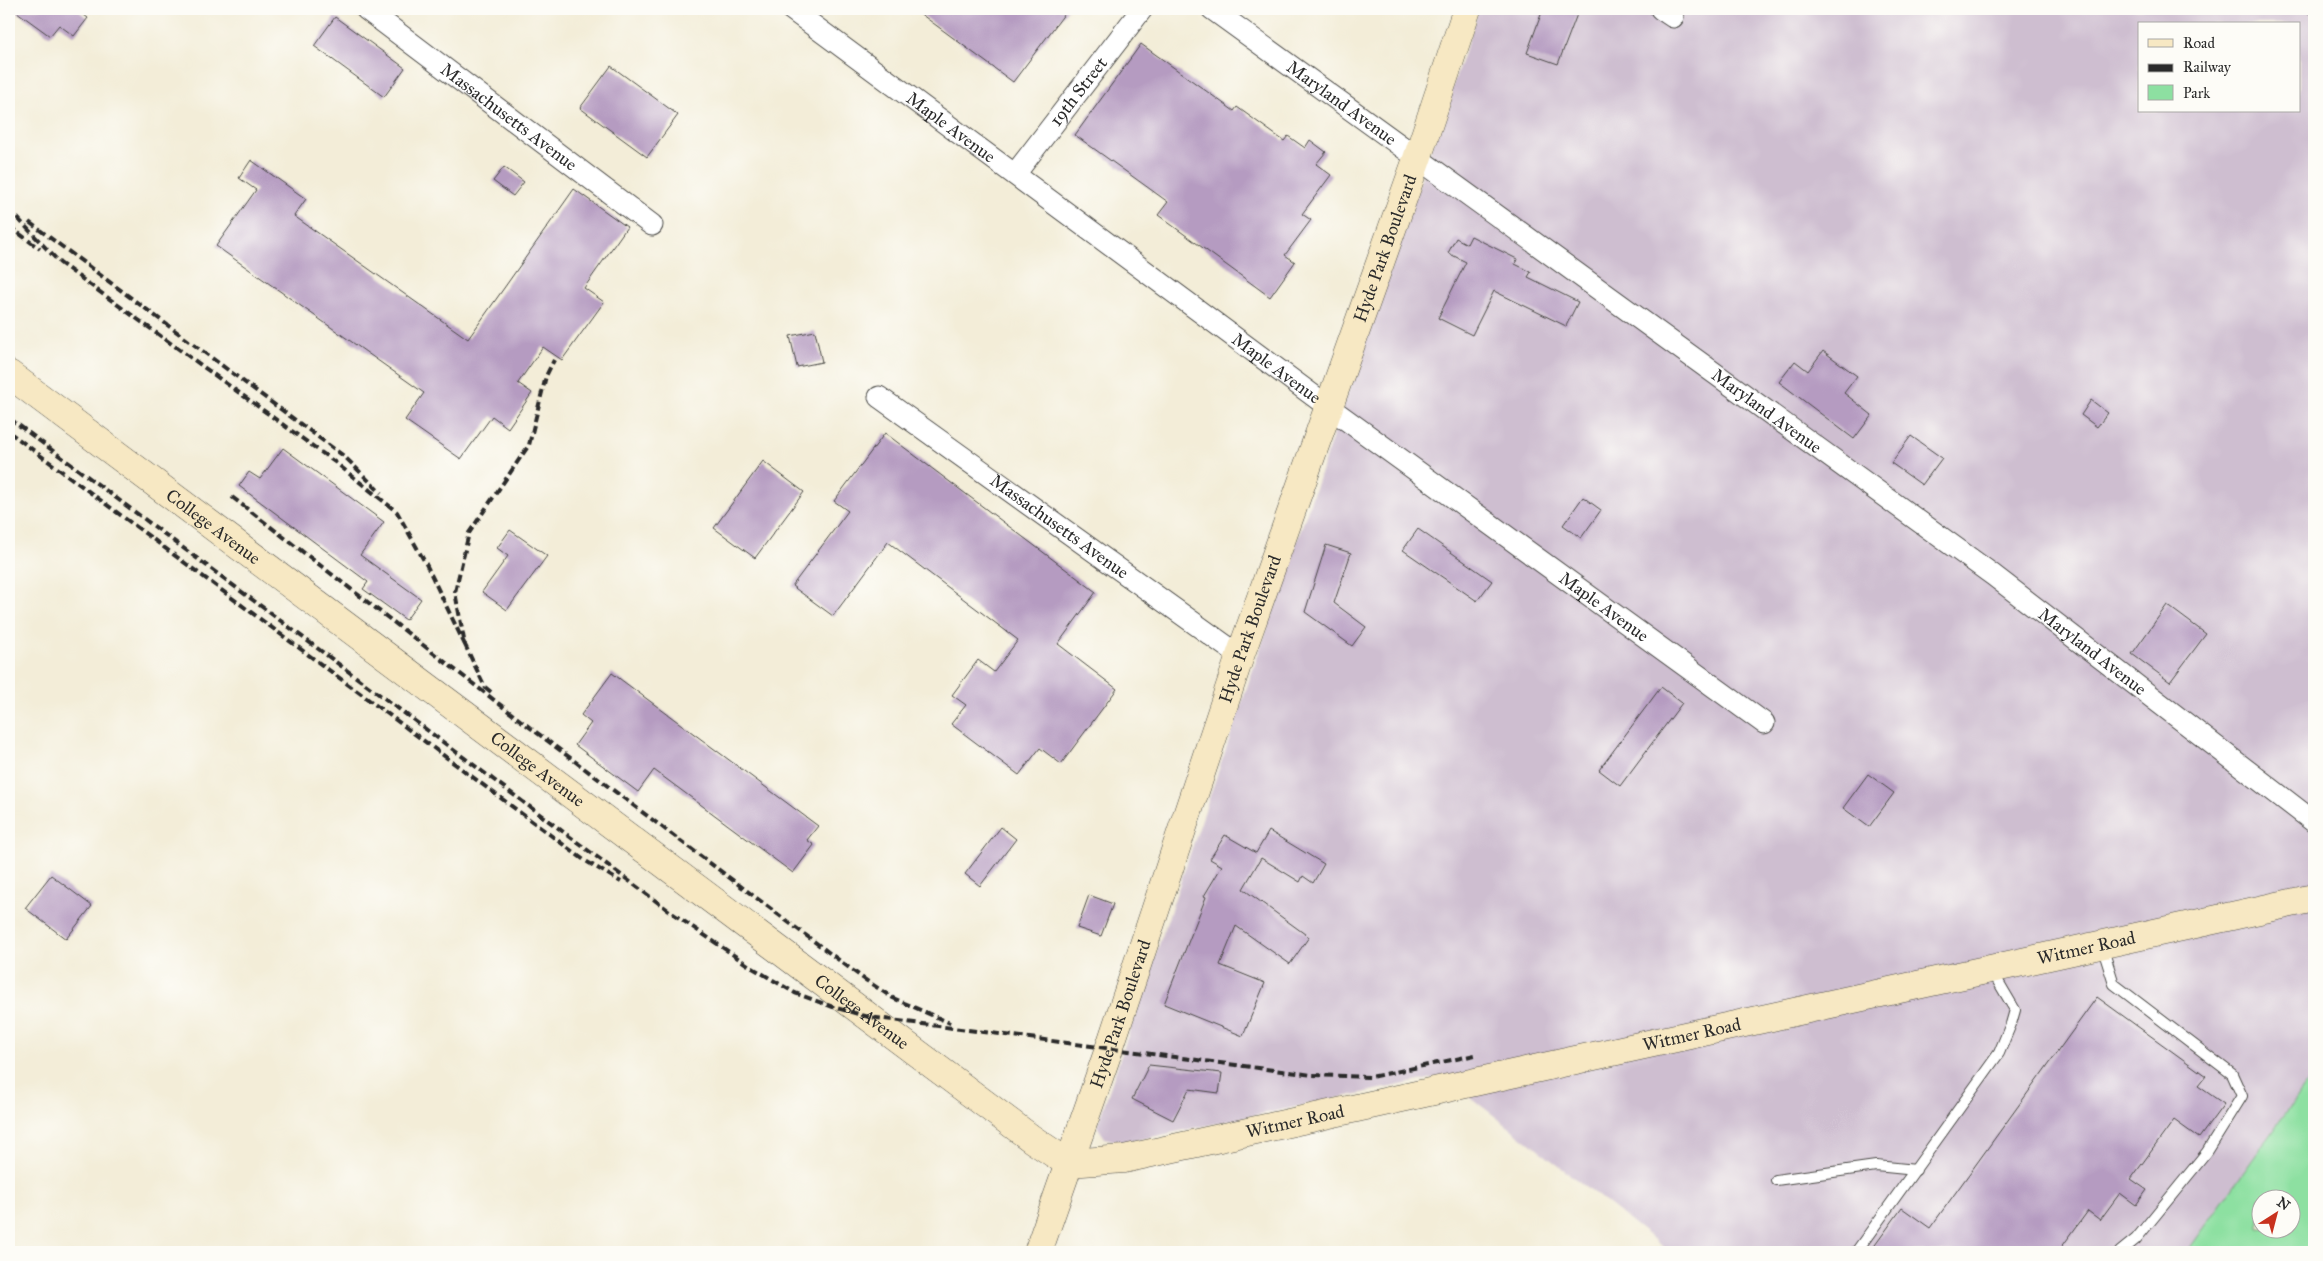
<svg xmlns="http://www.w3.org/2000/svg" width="2323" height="1261" viewBox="0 0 2323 1261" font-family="'IM FELL Great Primer',serif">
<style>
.industrial{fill:#cebed0;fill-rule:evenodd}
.green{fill:#8de0a1;stroke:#5c8666;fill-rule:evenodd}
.building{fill:#b59bc1}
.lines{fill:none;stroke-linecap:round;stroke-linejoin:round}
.service-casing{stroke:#494845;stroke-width:12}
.minor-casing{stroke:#494845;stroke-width:23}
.secondary-casing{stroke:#494845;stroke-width:29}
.service{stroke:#fff;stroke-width:10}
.minor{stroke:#fff;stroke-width:21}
.secondary{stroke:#f7e8c3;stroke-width:28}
.rail{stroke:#2b2b2b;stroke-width:4;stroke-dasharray:8 4;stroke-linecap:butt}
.labels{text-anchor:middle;stroke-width:4;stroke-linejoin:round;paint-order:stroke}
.street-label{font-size:18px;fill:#2b2b2b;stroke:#fdfcf7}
</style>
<rect width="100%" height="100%" fill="#fdfcf7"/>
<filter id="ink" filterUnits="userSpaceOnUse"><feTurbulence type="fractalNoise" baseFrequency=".02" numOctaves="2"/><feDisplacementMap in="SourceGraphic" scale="10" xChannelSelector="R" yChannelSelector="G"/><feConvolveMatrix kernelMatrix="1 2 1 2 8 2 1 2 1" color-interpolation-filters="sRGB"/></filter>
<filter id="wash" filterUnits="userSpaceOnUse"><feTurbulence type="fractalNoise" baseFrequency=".0096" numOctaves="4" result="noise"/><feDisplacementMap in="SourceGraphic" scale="20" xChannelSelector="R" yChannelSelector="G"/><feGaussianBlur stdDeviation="1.12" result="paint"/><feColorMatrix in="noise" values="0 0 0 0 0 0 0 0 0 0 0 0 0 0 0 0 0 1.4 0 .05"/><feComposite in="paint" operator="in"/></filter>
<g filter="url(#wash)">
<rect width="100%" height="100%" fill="#f3edd8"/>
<!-- industrial -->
<path class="industrial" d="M1479,9H2314V1073L2187,1252H1670L1443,1076L1123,1143L1105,1138L1097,1126ZM2139,24H2299V111H2139Z"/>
<!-- green -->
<path class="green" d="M2314,1073V1252H2187ZM2260,1198H2290V1228H2260Z"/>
<g id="blocks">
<!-- building -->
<g class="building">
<path d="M13,9H76L88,18L74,36L59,25L50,36Z"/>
<path d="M914,9H1068L1013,82Z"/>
<path d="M1543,9H1579L1558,64L1527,53Z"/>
<path d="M335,17L405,68L384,97L314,46Z"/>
<path d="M1141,44L1234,111L1237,107L1284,141L1288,136L1305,148L1310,140L1326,152L1316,164L1331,175L1302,214L1311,220L1285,255L1295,262L1270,297L1158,215L1168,202L1075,135Z"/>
<path d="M611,66L678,115L647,157L580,108Z"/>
<path d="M251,160L306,199L294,216L468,339L574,189L627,227L584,288L604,302L562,360L543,347L518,383L532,393L508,428L492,416L461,459L405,420L424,393L216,246L256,190L239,178Z"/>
<path d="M504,167L524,182L513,196L493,181Z"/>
<path d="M1471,236L1517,259L1515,264L1531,272L1528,277L1578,302L1566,326L1494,291L1472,335L1438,318L1466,262L1448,253L1456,238L1467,244Z"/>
<path d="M815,331L822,362L797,367L790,336Z"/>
<path d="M1823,351L1857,376L1844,393L1872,415L1854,439L1779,382L1795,361L1808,371Z"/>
<path d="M2091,400L2108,413L2097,427L2081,415Z"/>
<path d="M885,433L1096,592L1058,644L1117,689L1061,764L1040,748L1019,775L951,724L966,705L952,695L978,660L994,672L1018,640L888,542L833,616L792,586L848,511L834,501Z"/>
<path d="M1911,436L1942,458L1922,485L1891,463Z"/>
<path d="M283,448L384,522L360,555L421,599L406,620L363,589L368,582L239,486L249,472L260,479Z"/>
<path d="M763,461L804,492L755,558L714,528Z"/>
<path d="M1583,497L1601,510L1581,538L1563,525Z"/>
<path d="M1418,529L1492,581L1477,601L1403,550Z"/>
<path d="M510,530L547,556L507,610L482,592L508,556L497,548Z"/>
<path d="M1326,545L1351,553L1334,603L1366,627L1352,646L1305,612Z"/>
<path d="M2167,605L2206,634L2170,682L2132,654Z"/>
<path d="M612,673L818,826L807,840L814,845L793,873L654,770L638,792L575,745L591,723L581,715Z"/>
<path d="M1661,687L1682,703L1620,786L1599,770Z"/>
<path d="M1868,774L1894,793L1869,827L1843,808Z"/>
<path d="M1001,827L1016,839L980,886L965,874Z"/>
<path d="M1269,831L1324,864L1313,883L1303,876L1300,882L1261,858L1243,889L1309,937L1290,964L1236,926L1220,965L1265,983L1243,1036L1164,1004L1206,897L1204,896L1222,866L1210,859L1225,835L1256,853Z"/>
<path d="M51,875L92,906L66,939L25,908Z"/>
<path d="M1089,895L1113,904L1101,936L1077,928Z"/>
<path d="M2097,997L2206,1076L2198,1086L2224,1104L2199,1138L2174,1120L2131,1179L2147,1190L2136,1205L2120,1193L2100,1220L2088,1211L2058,1252H1870L1902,1208L1930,1228Z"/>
<path d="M1149,1065L1222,1073L1219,1093L1189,1089L1173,1120L1132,1099Z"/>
</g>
</g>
</g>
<g filter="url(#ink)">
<use href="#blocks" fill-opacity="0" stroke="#494845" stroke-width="1"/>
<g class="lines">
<defs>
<g id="service">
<path d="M2312,9L2314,10"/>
<path d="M2102,946L2114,984L2232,1074L2242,1096L2207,1152L2136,1239L2120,1252"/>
<path d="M1776,1180L1876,1166L1916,1170"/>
<path d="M1856,1252L1999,1053L2011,1024L2015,1010L1992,971"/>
</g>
<g id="minor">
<path id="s1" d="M366,9L652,225"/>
<path id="s2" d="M791,9L1330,408L1764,723"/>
<path id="s3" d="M1212,9L1993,575L2314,822"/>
<path d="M1661,9L1673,17"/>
<path id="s4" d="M1015,174L1142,9"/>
<path id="s5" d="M879,397L1240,656"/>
</g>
<g id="secondary">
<path id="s6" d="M9,374L1032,1139L1068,1163L1124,1159L2314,898"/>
<path id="s7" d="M1038,1252L1109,1049L1240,656L1417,159L1467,9"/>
</g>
</defs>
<!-- service casing -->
<use href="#service" class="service-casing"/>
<!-- minor casing -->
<use href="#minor" class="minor-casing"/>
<!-- secondary casing -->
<use href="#secondary" class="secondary-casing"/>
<!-- service -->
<use href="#service" class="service"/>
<!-- minor -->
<use href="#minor" class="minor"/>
<!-- secondary -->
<use href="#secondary" class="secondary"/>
<!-- rail -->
<g class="rail">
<path d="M9,209L60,263L336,463L397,512L426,564L465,645"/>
<path d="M29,222L345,457L381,493"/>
<path d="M9,226L40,249"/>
<path d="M9,418L672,913L751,967L795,993L833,1007L869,1017L1312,1075L1371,1077L1475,1055"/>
<path d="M9,432L584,860L621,882"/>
<path d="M232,497L516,717L864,979L893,998L950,1023"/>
<path d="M491,692L485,687L465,645L455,592L469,533L529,445L546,376L554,360"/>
</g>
</g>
</g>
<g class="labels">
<!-- street labels -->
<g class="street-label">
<text dy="6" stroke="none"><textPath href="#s4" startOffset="104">19th Street</textPath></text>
<text dy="6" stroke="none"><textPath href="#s3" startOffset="160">Maryland Avenue</textPath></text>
<text dy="6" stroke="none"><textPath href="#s1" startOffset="179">Massachusetts Avenue</textPath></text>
<text dy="6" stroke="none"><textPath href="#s2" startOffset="199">Maple Avenue</textPath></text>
<text dy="6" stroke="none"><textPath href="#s7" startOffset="1062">Hyde Park Boulevard</textPath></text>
<text dy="6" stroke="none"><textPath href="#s2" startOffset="604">Maple Avenue</textPath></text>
<text dy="6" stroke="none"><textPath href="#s3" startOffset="685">Maryland Avenue</textPath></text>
<text dy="6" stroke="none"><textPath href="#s6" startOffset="255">College Avenue</textPath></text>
<text dy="6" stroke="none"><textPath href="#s5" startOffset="222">Massachusetts Avenue</textPath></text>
<text dy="6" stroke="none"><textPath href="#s2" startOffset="1009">Maple Avenue</textPath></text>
<text dy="6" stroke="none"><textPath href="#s7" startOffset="658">Hyde Park Boulevard</textPath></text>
<text dy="6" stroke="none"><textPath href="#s3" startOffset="1090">Maryland Avenue</textPath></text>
<text dy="6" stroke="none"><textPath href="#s6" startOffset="660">College Avenue</textPath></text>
<text dy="6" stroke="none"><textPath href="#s6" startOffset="2362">Witmer Road</textPath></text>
<text dy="6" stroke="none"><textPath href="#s6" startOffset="1065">College Avenue</textPath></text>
<text dy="6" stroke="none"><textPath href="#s7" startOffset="252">Hyde Park Boulevard</textPath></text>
<text dy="6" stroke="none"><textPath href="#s6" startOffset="1958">Witmer Road</textPath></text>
<text dy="6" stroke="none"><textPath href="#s6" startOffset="1552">Witmer Road</textPath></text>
</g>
</g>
<!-- margin -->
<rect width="2323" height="1261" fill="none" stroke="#fdfcf7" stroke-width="30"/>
<!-- legend -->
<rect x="2138" y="22" width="162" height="90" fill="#fdfcf7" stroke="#a9a8a5"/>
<rect x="2148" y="39" width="25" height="8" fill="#f7e8c3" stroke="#a9a8a5"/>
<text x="2183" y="48" font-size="15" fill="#2b2b2b">Road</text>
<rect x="2148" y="64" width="25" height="8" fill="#2b2b2b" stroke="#a9a8a5"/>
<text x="2183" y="72" font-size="15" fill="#2b2b2b">Railway</text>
<rect x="2148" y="85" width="25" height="15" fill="#8de0a1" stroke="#a9a8a5"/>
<text x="2183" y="98" font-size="15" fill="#2b2b2b">Park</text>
<!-- north arrow -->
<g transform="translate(2276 1214) rotate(36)"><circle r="24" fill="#fdfcf7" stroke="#a9a8a5"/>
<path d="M0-4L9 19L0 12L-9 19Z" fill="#c8321e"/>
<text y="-8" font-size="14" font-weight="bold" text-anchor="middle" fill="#2b2b2b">N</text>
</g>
</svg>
